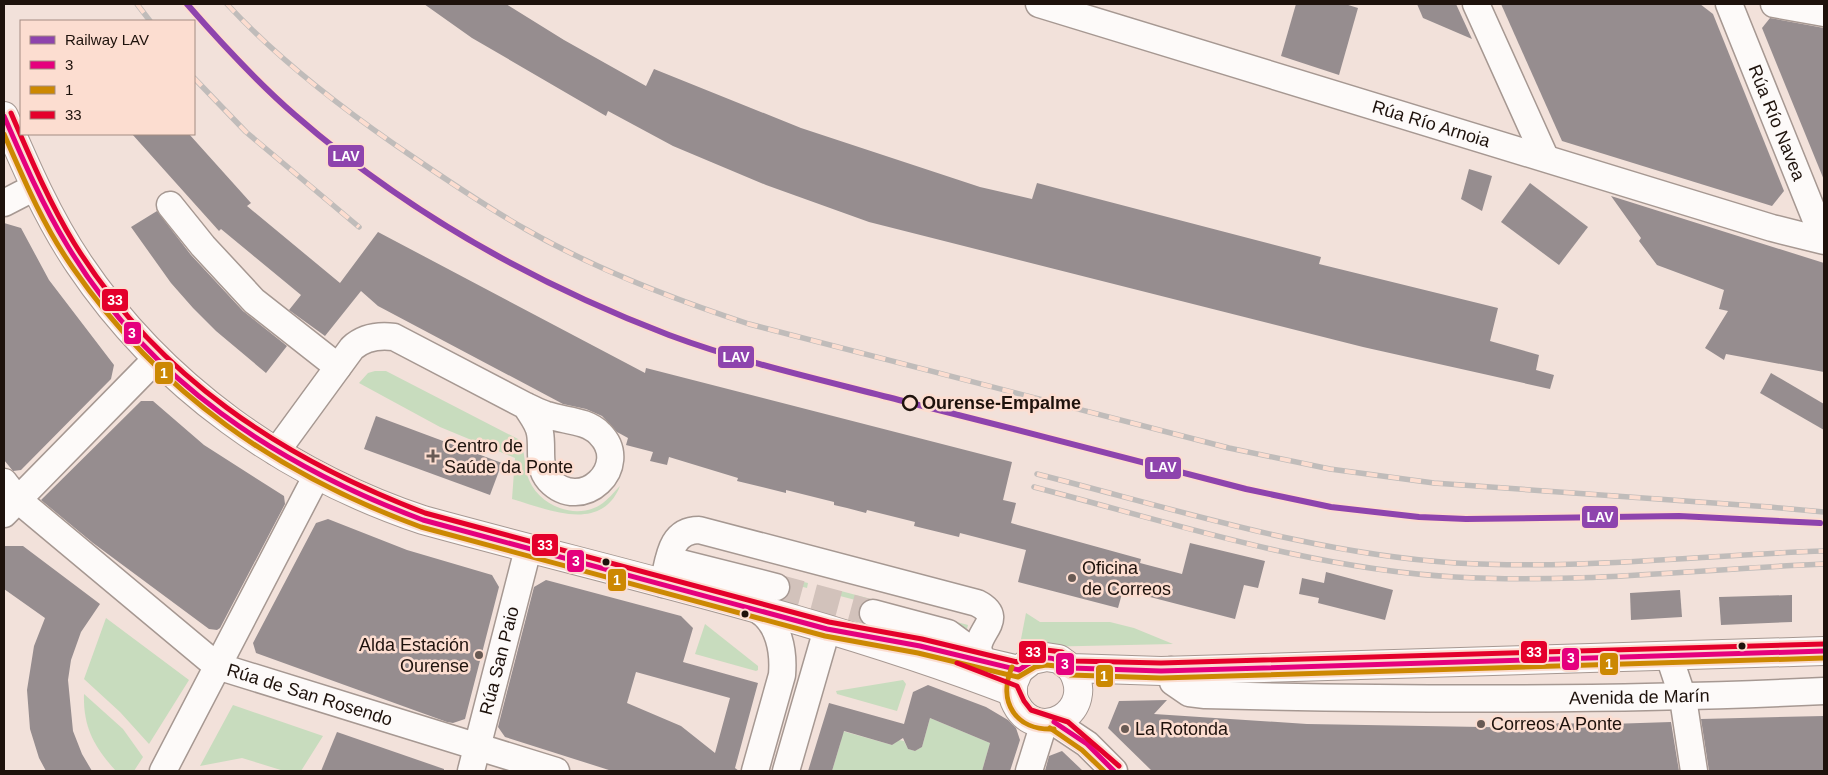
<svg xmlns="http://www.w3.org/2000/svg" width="1828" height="775" viewBox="0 0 1828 775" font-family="Arial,sans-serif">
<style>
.green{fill:#c8dcbe}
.building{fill:#968d8f;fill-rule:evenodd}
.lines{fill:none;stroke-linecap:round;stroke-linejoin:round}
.minor-tunnel{stroke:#d2c2bb;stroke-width:26;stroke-dasharray:26 13;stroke-linecap:butt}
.minor-casing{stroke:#a69892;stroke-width:29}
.major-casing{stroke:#a69892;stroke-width:30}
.minor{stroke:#fdfaf9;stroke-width:26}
.major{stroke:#fdfaf9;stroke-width:28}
.rail-casing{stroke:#c0bcba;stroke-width:5.5}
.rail{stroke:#fcddd0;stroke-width:4;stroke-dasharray:11;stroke-linecap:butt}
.bus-1-casing{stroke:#fcddd0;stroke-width:9}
.bus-2-casing{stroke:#fcddd0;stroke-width:9}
.bus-3-casing{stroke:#fcddd0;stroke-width:9}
.bus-1{stroke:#e5007d;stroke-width:5}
.bus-2{stroke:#cc8802;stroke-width:5}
.bus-3{stroke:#e4002b;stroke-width:5}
.rail-1-casing{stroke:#fcddd0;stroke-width:10}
.rail-1{stroke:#8e44ad;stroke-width:6}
.stop-dot{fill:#fcddd0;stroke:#1e120c;stroke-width:2.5}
.poi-dot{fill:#685a54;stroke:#fcddd0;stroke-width:2}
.bus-dot{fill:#1e120c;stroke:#fcddd0;stroke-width:2}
.labels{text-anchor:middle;stroke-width:5;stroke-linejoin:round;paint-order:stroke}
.street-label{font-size:18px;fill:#1e120c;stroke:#fcddd0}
.stop-label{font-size:18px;font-weight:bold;fill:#1e120c;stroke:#fcddd0;text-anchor:start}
.poi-label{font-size:18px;fill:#1e120c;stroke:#fcddd0;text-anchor:start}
.line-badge{stroke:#fcddd0;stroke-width:2}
.badge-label{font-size:14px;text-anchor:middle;font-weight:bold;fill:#fff}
</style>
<rect width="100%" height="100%" fill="#f2e1da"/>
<!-- green -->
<g class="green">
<path d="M375,371H386L518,439C527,452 523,466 529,480C540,506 575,520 600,505C608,500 614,492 620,486C601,534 547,509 512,499L515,458L440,427L359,383L368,373Z"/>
<path d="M685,553L808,583L807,588L684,557Z"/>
<path d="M841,591L968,625L967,629L840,596Z"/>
<path d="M1026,613L1040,622H1110L1134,628L1173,644L1037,647L1025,644L1021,639Z"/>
<path d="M106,618L189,680L149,744L120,712L84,679Z"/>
<path d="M705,624L758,666V670L756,671L695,654Z"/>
<path d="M903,680L906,684L897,711L837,694L836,691Z"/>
<path d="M84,694L123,729L143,757L134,771H116C94,747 83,727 84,694Z"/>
<path d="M233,705L323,736L301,771H284L242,758L200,766Z"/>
<path d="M930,718L990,743L982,771H832L841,741L839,730L892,745L899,740L904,741L908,749L915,751L922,747Z"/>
</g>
<!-- building -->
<g class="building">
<path d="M424,4H506L564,40L646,86L654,69L801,128L980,187L1032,199L1037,183L1321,257L1319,264L1498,308L1490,341L1539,355L1536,370L1554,375L1550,389L1363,347L869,222L766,185L673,146L608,111L606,116L472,38Z"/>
<path d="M1296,4H1345L1358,8L1339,75L1281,56Z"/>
<path d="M1417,4H1456L1472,39L1423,18Z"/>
<path d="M1501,4H1700L1713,14L1784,191L1772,206L1562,141Z"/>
<path d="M1770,18L1824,28V180L1762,28Z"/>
<path d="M132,134H189L251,203L247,206L340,283L378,232L645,373L646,368L1012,462L1003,500L1016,503L1011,523L1141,559L1140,563L1182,574L1190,543L1265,561L1258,588L1244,585L1235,619L1123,590L1118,608L1018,582L1026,550L960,533L959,537L914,526L915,522L867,510L866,513L847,508L834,505V502L786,490V493L737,481L738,478L669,457L667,465L650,461L653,452L626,445L628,438L617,432L602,416L586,409L563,404L378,306L361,291L325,336L289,310L301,295L221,229L219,231Z"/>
<path d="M1469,169L1492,176L1482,211L1461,199Z"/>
<path d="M1530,183L1588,227L1559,265L1501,222Z"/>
<path d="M1611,196L1824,263V372L1726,354L1724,360L1705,348L1728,311L1719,309L1724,290L1657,265L1639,241L1641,238Z"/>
<path d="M157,211L191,255L243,311L287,346L266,373L216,331L193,308L171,283L131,227Z"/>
<path d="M4,223L21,228L49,280L114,365L111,379L21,470L13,471L4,460Z"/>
<path d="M1771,373L1824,404V430L1760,393Z"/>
<path d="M141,401H153L204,445L284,496L285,504L220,628L217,630L209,629L93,543L41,500Z"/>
<path d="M376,416L502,463L490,495L364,449Z"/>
<path d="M328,519L407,550L492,575L499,587L465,719L453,723L447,722L256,653L253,643L316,523Z"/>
<path d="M4,546H23L100,604L81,632L71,660L68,680L73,731L82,754L92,771H46L39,758L30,729L27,690L34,646L45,618L4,589Z"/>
<path d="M1326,572L1393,590L1385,620L1318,603L1319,598L1299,594L1302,578L1324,583Z"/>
<path d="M546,580L681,616L693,628L683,662L758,683L735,768L739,771H612L505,737L498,727L534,587ZM636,672L730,698L715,753L681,726L627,703Z"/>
<path d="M1680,590L1682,617L1631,620L1630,593Z"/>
<path d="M1792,595V622L1721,625L1719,597Z"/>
<path d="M928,685L986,707L1008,720L1016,728L1020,740L1010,771H982L990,743L930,718L922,747L915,751L908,749L903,738L892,745L844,731L832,771H808L829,703L904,724L913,692Z"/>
<path d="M1167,700L1154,714L1307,724L1542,728L1541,723L1610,724L1671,722L1679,771H1152L1108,728L1119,701Z"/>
<path d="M1824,716V771H1709L1701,719Z"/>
<path d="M337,732L444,769V771H321Z"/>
<path d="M1062,751L1083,771H1045L1049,756Z"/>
</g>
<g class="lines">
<!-- minor-tunnel -->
<path class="minor-tunnel" d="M776,587L873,613"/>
<defs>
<g id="minor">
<path id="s1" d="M1039,4L1772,228L1824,241"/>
<path d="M1476,4L1545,157"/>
<path id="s2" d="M1729,4L1824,240"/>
<path d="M1774,4L1824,13"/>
<path d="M4,203L35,187"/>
<path d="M170,205L203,246L254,301L338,367"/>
<path d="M276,452L352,348C364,337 378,335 394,337L526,406C533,409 539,413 547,415C564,421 587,420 600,434C632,466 582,515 549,480C537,467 543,449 540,433C538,422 531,415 526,406"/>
<path id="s3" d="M4,482L17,499L217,666L556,771"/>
<path d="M4,514L157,358"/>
<path d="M669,560L776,587"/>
<path d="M663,584C669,561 669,530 699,530L977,603C1013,621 961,637 985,662"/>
<path d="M873,613L948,633L979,656"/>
<path d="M1669,656L1683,698L1694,771"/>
<path id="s4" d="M1171,670L1173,682L1189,693L1205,695C1411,700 1618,701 1824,691"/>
<path d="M1054,722L1087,744L1114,771"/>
<path d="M163,771L317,475"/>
<path id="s5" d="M471,771L528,549"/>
<path d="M755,771L782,675C784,651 779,623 758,610"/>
<path d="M786,771L827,629"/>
<path d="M1029,771L1044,723"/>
</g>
<g id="major">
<path d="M4,116C26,167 48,218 79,264C161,386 285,474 423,520C620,574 822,618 1013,692"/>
<path d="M955,655L1019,670L1032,660L1046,657L1059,659L1071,668L1161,671L1824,651"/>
<path d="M1017,675C1012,684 1011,695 1016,704C1038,746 1099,711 1071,668"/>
</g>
</defs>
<!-- minor casing -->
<use href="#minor" class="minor-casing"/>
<!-- major casing -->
<use href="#major" class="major-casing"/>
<!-- minor -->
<use href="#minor" class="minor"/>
<!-- major -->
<use href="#major" class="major"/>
<defs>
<g id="rail">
<path d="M137,4L150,21"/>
<path d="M227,4C276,57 335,103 394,144C438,174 481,204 527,230C597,270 673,299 749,324L1229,448L1330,469L1434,483L1770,507L1824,512"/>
<path d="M194,78L246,132L359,227"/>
<path d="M1037,474C1175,509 1314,554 1456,563C1579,570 1702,555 1824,551"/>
<path d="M1034,487C1172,523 1312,569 1455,577C1577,584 1701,569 1824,564"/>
</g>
</defs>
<!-- rail casing -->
<use href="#rail" class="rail-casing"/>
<!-- rail -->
<use href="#rail" class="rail"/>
<defs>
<g id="bus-1">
<path d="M4,116C23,160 42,204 67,245C149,382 277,465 423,520L827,629L920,646L1019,670C1039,655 1051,653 1071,668L1161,671L1824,651"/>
<path d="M1054,722L1087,744L1114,771"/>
</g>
<g id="bus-2">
<path d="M4,134C24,180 44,227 73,268C160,394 279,475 421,527L825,636L918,653L1018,677L1035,667L1046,665L1056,666L1070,675L1161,678L1824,658"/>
<path d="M1012,667C997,702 1016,731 1054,729"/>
<path d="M1050,728L1082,750L1104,771"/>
</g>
<g id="bus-3">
<path d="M11,113C30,157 49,202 74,243C157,377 281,458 425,513L829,622L922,639L1017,662L1029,653L1046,650L1062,652L1074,661L1161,663L1824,644"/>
<path d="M957,663L1017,686L1024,701L1031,710L1068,722L1119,766"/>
</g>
</defs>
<!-- bus-1 casing -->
<use href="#bus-1" class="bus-1-casing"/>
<!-- bus-2 casing -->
<use href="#bus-2" class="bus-2-casing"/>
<!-- bus-3 casing -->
<use href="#bus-3" class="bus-3-casing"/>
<!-- bus-1 -->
<use href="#bus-1" class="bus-1"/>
<!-- bus-2 -->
<use href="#bus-2" class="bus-2"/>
<!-- bus-3 -->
<use href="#bus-3" class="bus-3"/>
<defs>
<path id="rail-1" d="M187,4C221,43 256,81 295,115C405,211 533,283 669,335C744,363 822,380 899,400C1015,429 1130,459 1246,489L1331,507L1419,517L1466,519L1679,516L1820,523"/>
</defs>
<!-- rail-1 casing -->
<use href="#rail-1" class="rail-1-casing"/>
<!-- rail-1 -->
<use href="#rail-1" class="rail-1"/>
</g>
<!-- markers -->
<circle class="stop-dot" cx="910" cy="403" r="7"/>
<g class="poi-dot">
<path d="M430.5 448.5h5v5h5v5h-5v5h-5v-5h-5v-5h5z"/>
<circle cx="1072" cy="578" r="5"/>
<circle cx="479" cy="655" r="5"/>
<circle cx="1481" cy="724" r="5"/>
<circle cx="1125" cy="729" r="5"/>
</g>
<g class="bus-dot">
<circle cx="606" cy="562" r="4.5"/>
<circle cx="745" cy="614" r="4.5"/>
<circle cx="1742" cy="646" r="4.5"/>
</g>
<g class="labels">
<!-- street labels -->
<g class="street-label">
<text dy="6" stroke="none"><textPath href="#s2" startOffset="128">Rúa Río Navea</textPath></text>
<text dy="6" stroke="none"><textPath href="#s1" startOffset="410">Rúa Río Arnoia</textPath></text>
<text dy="6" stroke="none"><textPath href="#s5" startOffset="114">Rúa San Paio</textPath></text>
<text dy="6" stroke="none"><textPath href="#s3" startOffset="379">Rúa de San Rosendo</textPath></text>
<text dy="6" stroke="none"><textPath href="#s4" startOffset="482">Avenida de Marín</textPath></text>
</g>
<!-- stop labels -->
<g class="stop-label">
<text x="922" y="409">Ourense-Empalme</text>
</g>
<!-- poi labels -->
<g class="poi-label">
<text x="444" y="452">Centro de<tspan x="444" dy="21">Saúde da Ponte</tspan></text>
<text x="1082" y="574">Oficina<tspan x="1082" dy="21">de Correos</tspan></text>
<text x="469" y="651" text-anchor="end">Alda Estación<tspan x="469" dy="21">Ourense</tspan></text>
<text x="1491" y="730">Correos A Ponte</text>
<text x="1135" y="735">La Rotonda</text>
</g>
</g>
<g class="line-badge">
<rect x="327" y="144" width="38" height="24" rx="5" fill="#8e44ad"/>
<rect x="101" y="288" width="28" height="24" rx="5" fill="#e4002b"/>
<rect x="123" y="321" width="19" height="24" rx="5" fill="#e5007d"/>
<rect x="717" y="345" width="38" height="24" rx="5" fill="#8e44ad"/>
<rect x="154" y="361" width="20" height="24" rx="5" fill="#cc8802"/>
<rect x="1144" y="456" width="38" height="24" rx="5" fill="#8e44ad"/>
<rect x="1581" y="505" width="38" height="24" rx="5" fill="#8e44ad"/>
<rect x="531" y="533" width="28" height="24" rx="5" fill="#e4002b"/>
<rect x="566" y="549" width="19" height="24" rx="5" fill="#e5007d"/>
<rect x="607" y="568" width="20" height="24" rx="5" fill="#cc8802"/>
<rect x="1520" y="640" width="28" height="24" rx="5" fill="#e4002b"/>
<rect x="1018" y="640" width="29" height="24" rx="5" fill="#e4002b"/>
<rect x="1561" y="647" width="19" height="24" rx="5" fill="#e5007d"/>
<rect x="1055" y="652" width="20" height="24" rx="5" fill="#e5007d"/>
<rect x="1599" y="652" width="20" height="24" rx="5" fill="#cc8802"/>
<rect x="1095" y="664" width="19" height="24" rx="5" fill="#cc8802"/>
</g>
<g class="badge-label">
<text x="346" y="161">LAV</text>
<text x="115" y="305">33</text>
<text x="132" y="338">3</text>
<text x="736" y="362">LAV</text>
<text x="164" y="378">1</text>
<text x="1163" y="472">LAV</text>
<text x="1600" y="522">LAV</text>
<text x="545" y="550">33</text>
<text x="576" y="566">3</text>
<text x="617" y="585">1</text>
<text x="1534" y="657">33</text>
<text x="1033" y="657">33</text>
<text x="1571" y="663">3</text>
<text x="1065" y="669">3</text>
<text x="1609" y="669">1</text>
<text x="1104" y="681">1</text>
</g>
<!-- border -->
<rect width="1828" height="775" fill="none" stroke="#1e120c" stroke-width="10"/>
<!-- legend -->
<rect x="20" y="20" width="175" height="115" fill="#fcddd0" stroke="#a38c82"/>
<rect x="30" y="36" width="25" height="8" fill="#8e44ad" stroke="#a38c82"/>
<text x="65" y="45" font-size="15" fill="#1e120c">Railway LAV</text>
<rect x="30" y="61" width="25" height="8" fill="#e5007d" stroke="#a38c82"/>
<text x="65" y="70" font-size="15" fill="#1e120c">3</text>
<rect x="30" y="86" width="25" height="8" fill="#cc8802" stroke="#a38c82"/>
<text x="65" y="95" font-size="15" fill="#1e120c">1</text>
<rect x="30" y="111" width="25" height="8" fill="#e4002b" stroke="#a38c82"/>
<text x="65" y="120" font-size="15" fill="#1e120c">33</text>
</svg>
